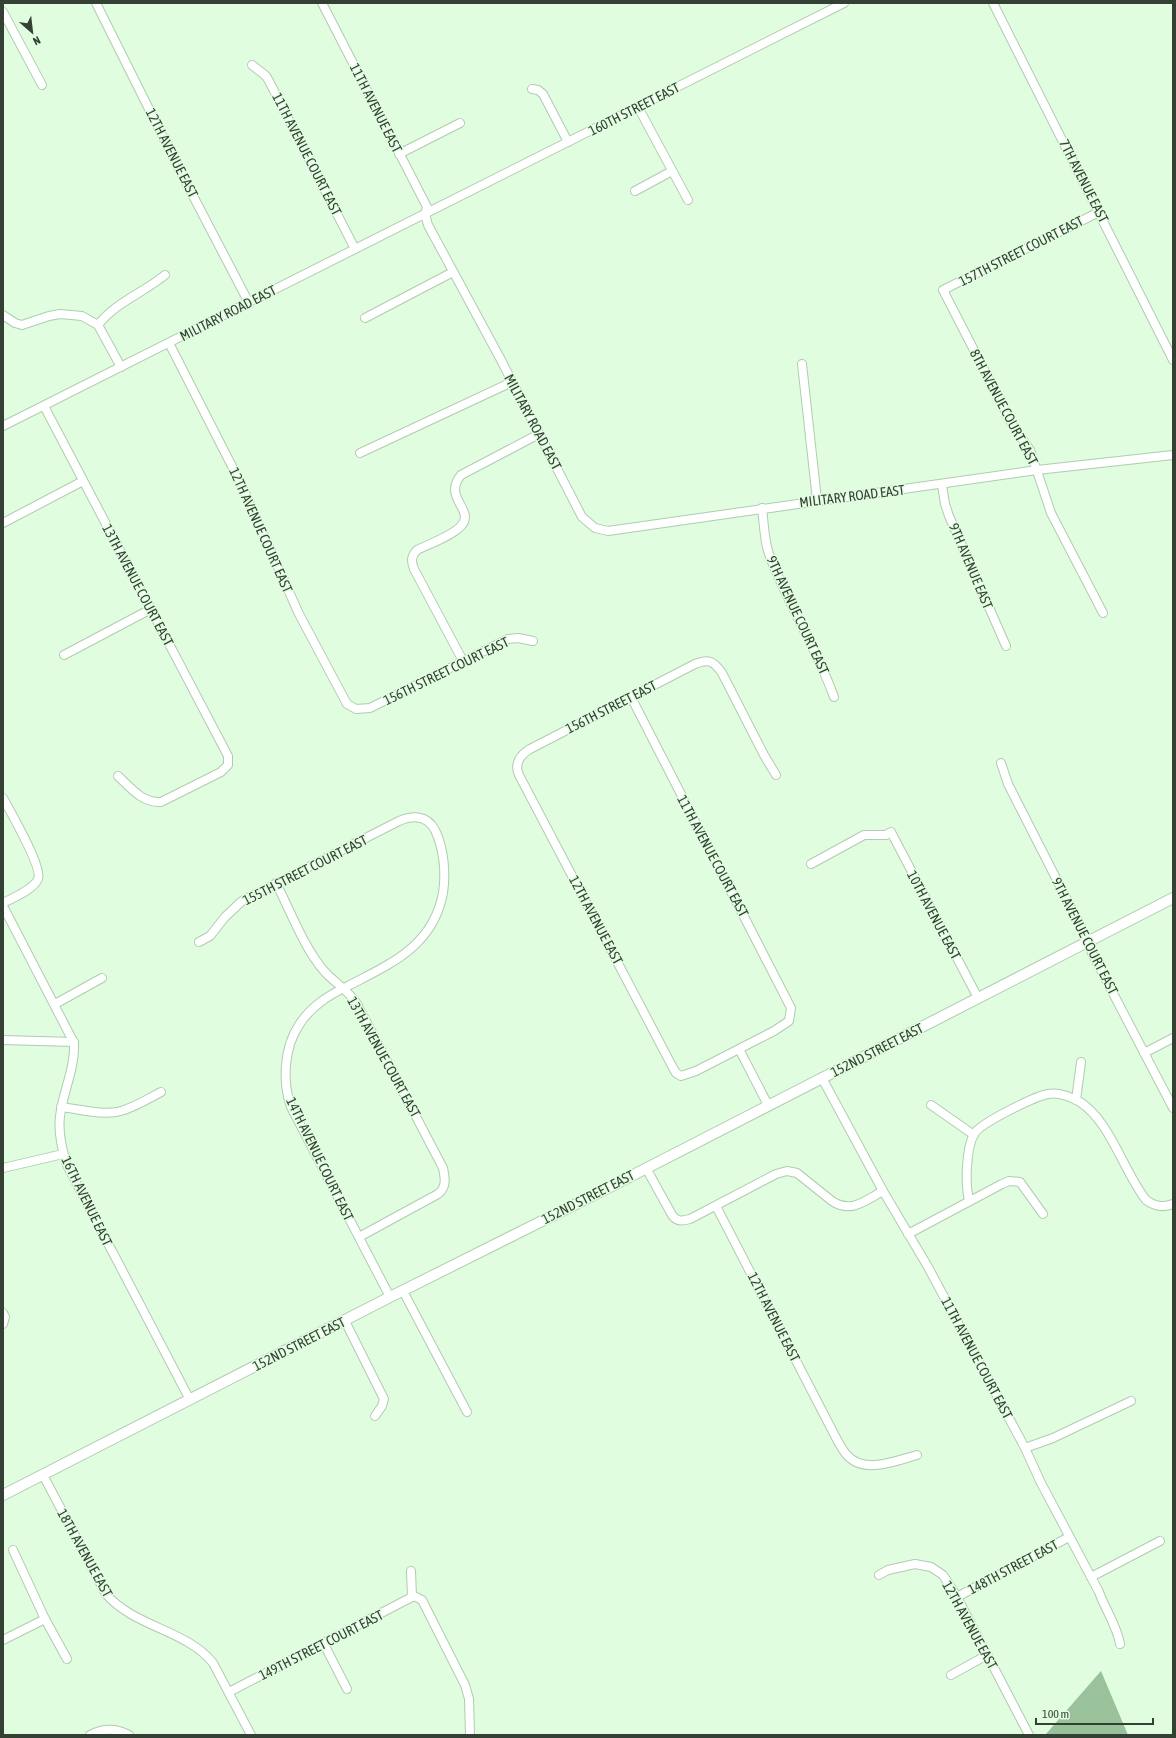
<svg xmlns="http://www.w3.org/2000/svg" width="1176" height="1738" viewBox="0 0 1176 1738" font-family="'Asap Condensed',sans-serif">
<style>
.forest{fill:#99c19a}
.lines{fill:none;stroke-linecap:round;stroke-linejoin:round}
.minor-casing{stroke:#b0ccb0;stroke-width:10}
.major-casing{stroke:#b0ccb0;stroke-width:12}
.minor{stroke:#fff;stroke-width:8}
.major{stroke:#fff;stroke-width:10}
.labels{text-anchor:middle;stroke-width:3;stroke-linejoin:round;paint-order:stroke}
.street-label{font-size:14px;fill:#354035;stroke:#e0fde0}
</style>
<rect width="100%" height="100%" fill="#e0fde0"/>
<!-- forest -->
<path class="forest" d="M1101,1671L1128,1735H1045L1046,1734Z"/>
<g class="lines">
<defs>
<g id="minor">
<path d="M96,3L178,167L249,303"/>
<path d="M322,3L425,203L427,207L425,214L428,225L501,360L582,517L595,528L608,531L1037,470L1173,455"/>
<path d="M993,3L1173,360"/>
<path d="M3,12L42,85"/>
<path d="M252,65L266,76L269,81L355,249"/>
<path d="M532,89L538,90L543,94L568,142"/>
<path d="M638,107L688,200"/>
<path d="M399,154L460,123"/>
<path d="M635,191L672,171"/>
<path d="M1099,212L943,290L1012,424L1030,450L1051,513L1103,613"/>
<path d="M3,315L15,323L22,325L49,316L60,314L82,316L98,325L121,367"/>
<path d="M365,318L453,272"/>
<path d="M98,325C116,302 143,293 165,275"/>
<path d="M169,343L240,482L299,614L347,704L356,709L370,708L508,639L518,638L533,641"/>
<path d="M802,364L817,500"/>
<path d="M44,406L228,756V765L221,772L161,802C142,803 131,788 118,776"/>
<path d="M3,426L844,3"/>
<path d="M360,453L512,382"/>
<path d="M942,485L945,504L949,516L1006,646"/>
<path d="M762,508C764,523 764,540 769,554C787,603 816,647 834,697"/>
<path d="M3,523L83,481"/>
<path d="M64,655L151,609"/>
<path d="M463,661L414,569C411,561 411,556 417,550C429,544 452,536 461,526C476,510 442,498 461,475L539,434"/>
<path d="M631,697L791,1008L789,1021L774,1031L696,1071L681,1076L676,1073L672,1066L519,775C514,764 520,755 530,749L695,664C708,659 713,660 722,673L764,755L776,775"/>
<path d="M1001,763L1008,784L1088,941L1092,953L1173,1108"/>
<path d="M3,798C10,811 43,868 38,879C34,889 13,898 3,903"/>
<path d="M811,864L864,835H886L891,832L978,998"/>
<path d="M276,883C291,912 303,946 324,971C335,983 348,990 357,1004L443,1168C445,1178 447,1187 438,1194L359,1237"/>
<path d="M3,906L74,1043C75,1067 65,1087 61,1110C57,1128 61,1147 67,1165L190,1400"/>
<path d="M199,942L210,936L225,917L242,901L399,821C413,815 427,815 435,830C444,849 446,873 443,893C433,946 392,963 348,986C329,995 311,1006 299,1025C284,1048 282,1081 291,1107L390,1297"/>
<path d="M55,1004L102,978"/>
<path d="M3,1040L74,1042"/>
<path d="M739,1049L768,1105"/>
<path d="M1144,1053L1173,1038"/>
<path d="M822,1078L883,1191L928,1267L1025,1448L1041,1483L1099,1592C1105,1609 1117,1626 1120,1644"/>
<path d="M1076,1100L1081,1062"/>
<path d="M931,1105L974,1135"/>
<path d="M61,1107C80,1109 102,1116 121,1111C135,1107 148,1099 161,1092"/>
<path d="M3,1168L63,1154"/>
<path d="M646,1168L672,1215C677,1222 682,1221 690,1219L776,1174L787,1171L797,1173L832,1201C851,1214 866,1200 883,1191"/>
<path d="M969,1200C965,1183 966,1149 974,1134C980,1123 1036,1096 1048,1094C1059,1092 1071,1097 1080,1102C1110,1121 1124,1172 1146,1200C1154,1206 1163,1208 1173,1204"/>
<path d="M716,1206L833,1432C837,1440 841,1448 846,1454C863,1475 895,1461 917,1455"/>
<path d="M908,1234L1002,1184L1009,1181L1020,1182L1043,1214"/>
<path d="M403,1291L467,1412"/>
<path d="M3,1313L5,1317L3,1324"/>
<path d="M345,1321L384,1399L382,1406L375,1416"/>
<path d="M1025,1448L1053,1438L1131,1401"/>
<path d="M43,1475L106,1594C134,1627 187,1630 213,1663L251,1735"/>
<path d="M13,1550L45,1619L67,1659"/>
<path d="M411,1571L412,1597"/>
<path d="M879,1575L888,1570L915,1564L931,1567L943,1575L957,1597L1029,1735"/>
<path d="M1091,1577L1160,1541"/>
<path d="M957,1597L1069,1537"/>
<path d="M3,1640L45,1619"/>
<path d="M324,1644L347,1689"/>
<path d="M951,1675L987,1655"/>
<path d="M229,1692L414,1596L422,1600L465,1685L469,1699L470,1735"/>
<path d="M90,1735C103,1728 116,1728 129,1735"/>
</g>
<path id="major" d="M3,1495L390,1297L604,1190L1173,898"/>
</defs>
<!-- minor casing -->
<use href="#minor" class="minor-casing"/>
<!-- major casing -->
<use href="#major" class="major-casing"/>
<!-- minor -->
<use href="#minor" class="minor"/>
<!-- major -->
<use href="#major" class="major"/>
</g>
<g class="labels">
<!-- street labels -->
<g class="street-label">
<text transform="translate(376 108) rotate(63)" y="5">11TH AVENUE EAST</text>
<text transform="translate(634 109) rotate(-27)" y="5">160TH STREET EAST</text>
<text transform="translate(172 153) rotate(63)" y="5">12TH AVENUE EAST</text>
<text transform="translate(307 154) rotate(63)" y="5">11TH AVENUE COURT EAST</text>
<text transform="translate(1084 181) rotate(63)" y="5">7TH AVENUE EAST</text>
<text transform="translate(1021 251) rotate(-27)" y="5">157TH STREET COURT EAST</text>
<text transform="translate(228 313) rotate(-27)" y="5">MILITARY ROAD EAST</text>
<text transform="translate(1004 407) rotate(62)" y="5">8TH AVENUE COURT EAST</text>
<text transform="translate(533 422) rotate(62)" y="5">MILITARY ROAD EAST</text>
<text transform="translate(852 496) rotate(-7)" y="5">MILITARY ROAD EAST</text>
<text transform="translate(261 530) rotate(66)" y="5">12TH AVENUE COURT EAST</text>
<text transform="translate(971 566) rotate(67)" y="5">9TH AVENUE EAST</text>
<text transform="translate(138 585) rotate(62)" y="5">13TH AVENUE COURT EAST</text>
<text transform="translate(798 615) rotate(65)" y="5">9TH AVENUE COURT EAST</text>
<text transform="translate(446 671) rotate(-26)" y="5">156TH STREET COURT EAST</text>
<text transform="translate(611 707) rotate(-27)" y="5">156TH STREET EAST</text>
<text transform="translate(713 856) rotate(62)" y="5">11TH AVENUE COURT EAST</text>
<text transform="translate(305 870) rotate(-27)" y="5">155TH STREET COURT EAST</text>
<text transform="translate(934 915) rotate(62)" y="5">10TH AVENUE EAST</text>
<text transform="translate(596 920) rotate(62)" y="5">12TH AVENUE EAST</text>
<text transform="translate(1085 936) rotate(63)" y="5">9TH AVENUE COURT EAST</text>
<text transform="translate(877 1050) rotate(-27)" y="5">152ND STREET EAST</text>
<text transform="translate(384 1057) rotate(61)" y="5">13TH AVENUE COURT EAST</text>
<text transform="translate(320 1159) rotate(64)" y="5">14TH AVENUE COURT EAST</text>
<text transform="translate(588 1197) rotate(-27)" y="5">152ND STREET EAST</text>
<text transform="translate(87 1201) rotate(64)" y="5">16TH AVENUE EAST</text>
<text transform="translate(774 1317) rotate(63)" y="5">12TH AVENUE EAST</text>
<text transform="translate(299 1344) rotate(-27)" y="5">152ND STREET EAST</text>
<text transform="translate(977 1358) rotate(62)" y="5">11TH AVENUE COURT EAST</text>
<text transform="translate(85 1553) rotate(61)" y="5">18TH AVENUE EAST</text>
<text transform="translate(1013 1567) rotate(-28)" y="5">148TH STREET EAST</text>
<text transform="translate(970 1625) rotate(61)" y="5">12TH AVENUE EAST</text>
<text transform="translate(321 1645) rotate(-27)" y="5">149TH STREET COURT EAST</text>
</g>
</g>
<!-- border -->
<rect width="1176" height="1738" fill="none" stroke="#354035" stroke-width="8"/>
<!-- north arrow -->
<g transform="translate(32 32) rotate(152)" stroke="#e0fde0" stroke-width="3" paint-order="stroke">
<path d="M0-3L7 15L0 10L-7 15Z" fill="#354035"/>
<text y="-6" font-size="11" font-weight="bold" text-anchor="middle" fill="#354035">N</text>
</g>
<!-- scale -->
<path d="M1036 1718v6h117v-6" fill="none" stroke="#354035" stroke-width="2"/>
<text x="1042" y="1718" font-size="12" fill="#354035" stroke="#e0fde0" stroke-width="3" paint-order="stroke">100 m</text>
</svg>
